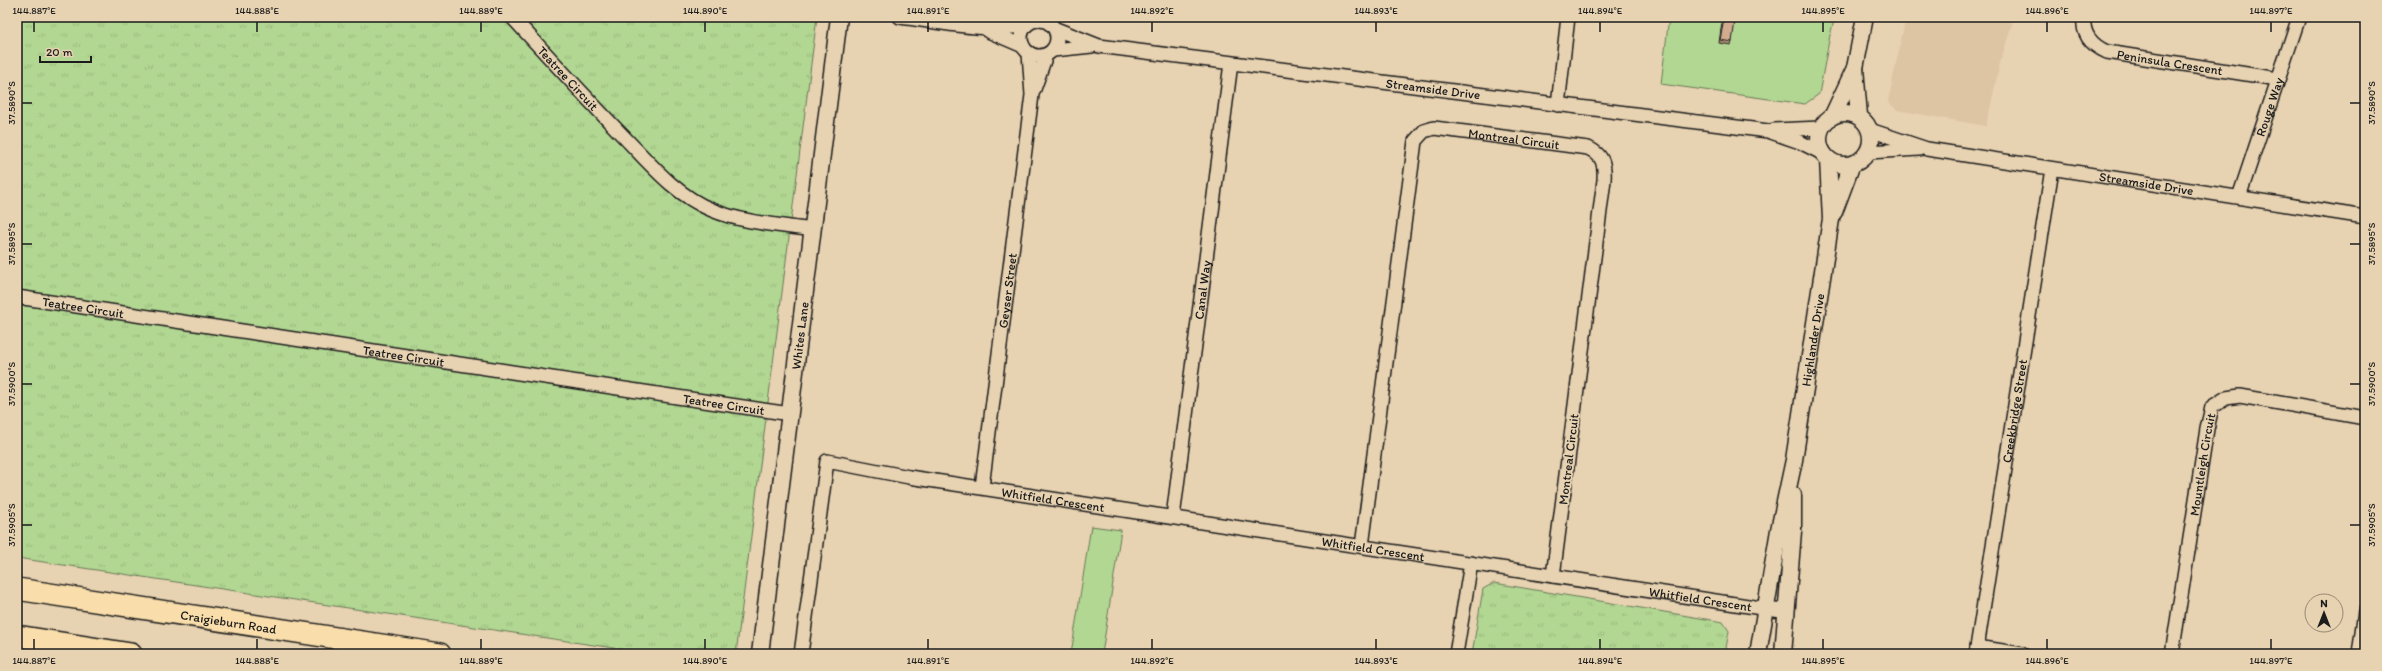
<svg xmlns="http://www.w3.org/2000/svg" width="2382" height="671" viewBox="0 0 2382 671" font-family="Itim,sans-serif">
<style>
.built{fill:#ddc4a3}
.grass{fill:url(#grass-tufts);stroke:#677a57}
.green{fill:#b2d792;stroke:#677a57}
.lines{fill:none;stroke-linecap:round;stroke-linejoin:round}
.minor-casing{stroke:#1c1c1c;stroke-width:16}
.tertiary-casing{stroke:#1c1c1c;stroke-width:19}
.primary-casing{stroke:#1c1c1c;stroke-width:24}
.minor{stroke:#e7d2b1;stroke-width:13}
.tertiary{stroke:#e7d2b1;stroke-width:16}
.primary{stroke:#f9deab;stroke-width:21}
.wall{fill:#b5947a;stroke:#1c1c1c}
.building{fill:#d2ac8e;stroke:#1c1c1c}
.ticks{fill:none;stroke:#1c1c1c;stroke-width:1.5}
.labels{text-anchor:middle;stroke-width:3.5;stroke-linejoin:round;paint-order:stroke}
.street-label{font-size:13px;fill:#1c1c1c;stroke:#e7d2b1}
.neatline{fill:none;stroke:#1c1c1c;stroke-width:1.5}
.ticks-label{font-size:10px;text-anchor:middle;fill:#1c1c1c}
</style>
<defs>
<pattern id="grass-tufts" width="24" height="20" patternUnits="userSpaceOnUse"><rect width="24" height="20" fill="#b2d792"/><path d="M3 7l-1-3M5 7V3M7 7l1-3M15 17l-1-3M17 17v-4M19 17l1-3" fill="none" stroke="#98b87d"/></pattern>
</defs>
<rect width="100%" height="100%" fill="#e7d2b1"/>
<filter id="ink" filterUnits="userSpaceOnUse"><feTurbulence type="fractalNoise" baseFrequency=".025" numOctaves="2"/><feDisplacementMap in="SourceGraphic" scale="8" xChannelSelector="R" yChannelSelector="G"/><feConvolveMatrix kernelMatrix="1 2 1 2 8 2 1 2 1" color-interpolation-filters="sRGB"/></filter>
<g filter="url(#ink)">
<!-- built -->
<path class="built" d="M1906,17H2014L2000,63L1986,126L1897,110L1888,102Z"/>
<!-- grass -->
<g class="grass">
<path d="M17,17H817L736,654H653L17,558Z"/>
<path d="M1494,583L1723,622L1729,631L1725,654H1472L1483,589Z"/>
</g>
<!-- green -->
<g class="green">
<path d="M1669,17H1835L1830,35L1819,94L1805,104L1661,84Z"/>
<path d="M1091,526L1121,530L1102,654H1071Z"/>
</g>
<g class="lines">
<defs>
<g id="minor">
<path id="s1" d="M512,17C550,58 587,99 626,139C651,165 677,196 712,210C743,223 780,225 813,230"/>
<path d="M900,17C941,22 985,33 1026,25"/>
<path id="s2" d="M2084,17C2082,34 2091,45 2107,52L2278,79"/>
<circle cx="1039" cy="38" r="18"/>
<path id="s3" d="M1056,29L1099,46L1768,131L1800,142L1822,153"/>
<path d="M988,31L1023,46"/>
<path d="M1053,50L1092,46"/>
<path d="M1034,89L1046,55"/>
<path d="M1558,105L1568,17"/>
<path d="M1774,130L1821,128"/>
<path id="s4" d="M1870,130L1927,149L2365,217"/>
<path d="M1868,152L1919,149"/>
<path id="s5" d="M2239,197L2299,17"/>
<path id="s6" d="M17,297L790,414"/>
<path id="s7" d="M982,487L1032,95L1029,53"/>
<path id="s8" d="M1173,517L1231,63"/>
<path id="s9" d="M1362,546L1415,141L1424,131L1434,128L1588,148C1603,155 1605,164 1604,180L1553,576"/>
<path d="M1977,647L2022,654"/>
<path id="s10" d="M801,654L827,461L909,477L1787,612"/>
<path d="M1456,654L1471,563"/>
<path id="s11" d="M1976,654L2052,169"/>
<path id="s12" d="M2172,654L2207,429L2212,407L2226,398L2240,396L2365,418"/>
<path d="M2359,654L2365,612"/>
</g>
<g id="tertiary">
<path d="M1855,68L1859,116"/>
<circle cx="1845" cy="139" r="26"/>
<path d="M1833,115L1855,68L1865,17"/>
<path d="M1834,212L1852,164"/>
<path id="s13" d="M760,654L839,17"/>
<path id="s14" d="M1758,654L1779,530L1794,460L1831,219L1828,159"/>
<path d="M1783,654L1793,531V495"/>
</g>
<g id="primary">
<path id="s15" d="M17,589L440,654"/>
<path d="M17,636L131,654"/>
</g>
</defs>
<!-- minor casing -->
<use href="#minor" class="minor-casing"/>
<!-- tertiary casing -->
<use href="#tertiary" class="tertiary-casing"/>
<!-- primary casing -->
<use href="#primary" class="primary-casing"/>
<!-- minor -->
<use href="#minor" class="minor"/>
<!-- tertiary -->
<use href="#tertiary" class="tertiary"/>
<!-- primary -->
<use href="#primary" class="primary"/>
</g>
<!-- wall -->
<path class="wall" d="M1724,19L1732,42L1731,45L1719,43L1722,22Z"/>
<!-- building -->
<path class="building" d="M1724,19L1735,21L1732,42L1720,40Z"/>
</g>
<!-- ticks -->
<path class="ticks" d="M34,22V32M257,22V32M481,22V32M705,22V32M928,22V32M1152,22V32M1376,22V32M1600,22V32M1823,22V32M2047,22V32M2271,22V32M22,103H32M2350,103H2360M22,244H32M2350,244H2360M22,384H32M2350,384H2360M22,525H32M2350,525H2360M34,639V649M257,639V649M481,639V649M705,639V649M928,639V649M1152,639V649M1376,639V649M1600,639V649M1823,639V649M2047,639V649M2271,639V649"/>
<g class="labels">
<!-- street labels -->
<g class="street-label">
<text dy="5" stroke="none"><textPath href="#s2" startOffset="109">Peninsula Crescent</textPath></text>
<text dy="5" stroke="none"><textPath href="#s1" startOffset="83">Teatree Circuit</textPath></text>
<text dy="5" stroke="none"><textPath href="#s3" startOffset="383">Streamside Drive</textPath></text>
<text dy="5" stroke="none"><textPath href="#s5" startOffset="95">Rouge Way</textPath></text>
<text dy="5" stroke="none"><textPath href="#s9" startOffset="513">Montreal Circuit</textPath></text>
<text dy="5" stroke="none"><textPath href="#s4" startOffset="282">Streamside Drive</textPath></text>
<text dy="5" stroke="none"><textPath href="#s8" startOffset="229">Canal Way</textPath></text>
<text dy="5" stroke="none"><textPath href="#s7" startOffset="198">Geyser Street</textPath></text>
<text dy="5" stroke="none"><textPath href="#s6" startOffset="67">Teatree Circuit</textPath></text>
<text dy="5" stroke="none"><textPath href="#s13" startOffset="321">Whites Lane</textPath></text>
<text dy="5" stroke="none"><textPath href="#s14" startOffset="319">Highlander Drive</textPath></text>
<text dy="5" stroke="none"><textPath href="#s6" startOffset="391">Teatree Circuit</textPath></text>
<text dy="5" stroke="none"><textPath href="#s6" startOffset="715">Teatree Circuit</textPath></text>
<text dy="5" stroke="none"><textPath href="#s11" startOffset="246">Creekbridge Street</textPath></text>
<text transform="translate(1568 459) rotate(-83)" y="5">Montreal Circuit</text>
<text dy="5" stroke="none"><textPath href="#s12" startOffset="192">Mountleigh Circuit</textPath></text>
<text dy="5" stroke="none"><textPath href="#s10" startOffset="424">Whitfield Crescent</textPath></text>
<text dy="5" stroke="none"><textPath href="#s10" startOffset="748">Whitfield Crescent</textPath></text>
<text dy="5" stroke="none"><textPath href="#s10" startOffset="1079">Whitfield Crescent</textPath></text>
<text dy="5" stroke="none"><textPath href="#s15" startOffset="214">Craigieburn Road</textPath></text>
</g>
</g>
<!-- margin -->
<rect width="2382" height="671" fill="none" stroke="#e7d2b1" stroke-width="44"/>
<!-- north arrow -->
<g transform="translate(2324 613)"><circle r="19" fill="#e7d2b1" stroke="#968975"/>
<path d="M0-3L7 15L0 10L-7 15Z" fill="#1c1c1c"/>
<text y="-6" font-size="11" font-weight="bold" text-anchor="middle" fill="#1c1c1c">N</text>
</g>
<!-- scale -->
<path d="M40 56v6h51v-6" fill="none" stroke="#1c1c1c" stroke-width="2"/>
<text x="46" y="56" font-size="12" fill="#1c1c1c" stroke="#e7d2b1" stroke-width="3" paint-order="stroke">20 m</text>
<rect x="22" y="22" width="2338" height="627" class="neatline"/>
<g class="ticks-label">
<text x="34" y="14">144.887°E</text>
<text x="257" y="14">144.888°E</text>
<text x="481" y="14">144.889°E</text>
<text x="705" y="14">144.890°E</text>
<text x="928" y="14">144.891°E</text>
<text x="1152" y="14">144.892°E</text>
<text x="1376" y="14">144.893°E</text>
<text x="1600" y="14">144.894°E</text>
<text x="1823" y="14">144.895°E</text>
<text x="2047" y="14">144.896°E</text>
<text x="2271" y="14">144.897°E</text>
<text transform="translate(11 103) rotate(-90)" y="4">37.5890°S</text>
<text transform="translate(2371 103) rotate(-90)" y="4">37.5890°S</text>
<text transform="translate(11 244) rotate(-90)" y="4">37.5895°S</text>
<text transform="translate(2371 244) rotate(-90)" y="4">37.5895°S</text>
<text transform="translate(11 384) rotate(-90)" y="4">37.5900°S</text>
<text transform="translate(2371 384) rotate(-90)" y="4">37.5900°S</text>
<text transform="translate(11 525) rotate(-90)" y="4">37.5905°S</text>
<text transform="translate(2371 525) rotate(-90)" y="4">37.5905°S</text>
<text x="34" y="664">144.887°E</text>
<text x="257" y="664">144.888°E</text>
<text x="481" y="664">144.889°E</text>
<text x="705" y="664">144.890°E</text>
<text x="928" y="664">144.891°E</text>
<text x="1152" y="664">144.892°E</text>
<text x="1376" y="664">144.893°E</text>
<text x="1600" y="664">144.894°E</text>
<text x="1823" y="664">144.895°E</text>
<text x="2047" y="664">144.896°E</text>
<text x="2271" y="664">144.897°E</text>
</g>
</svg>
